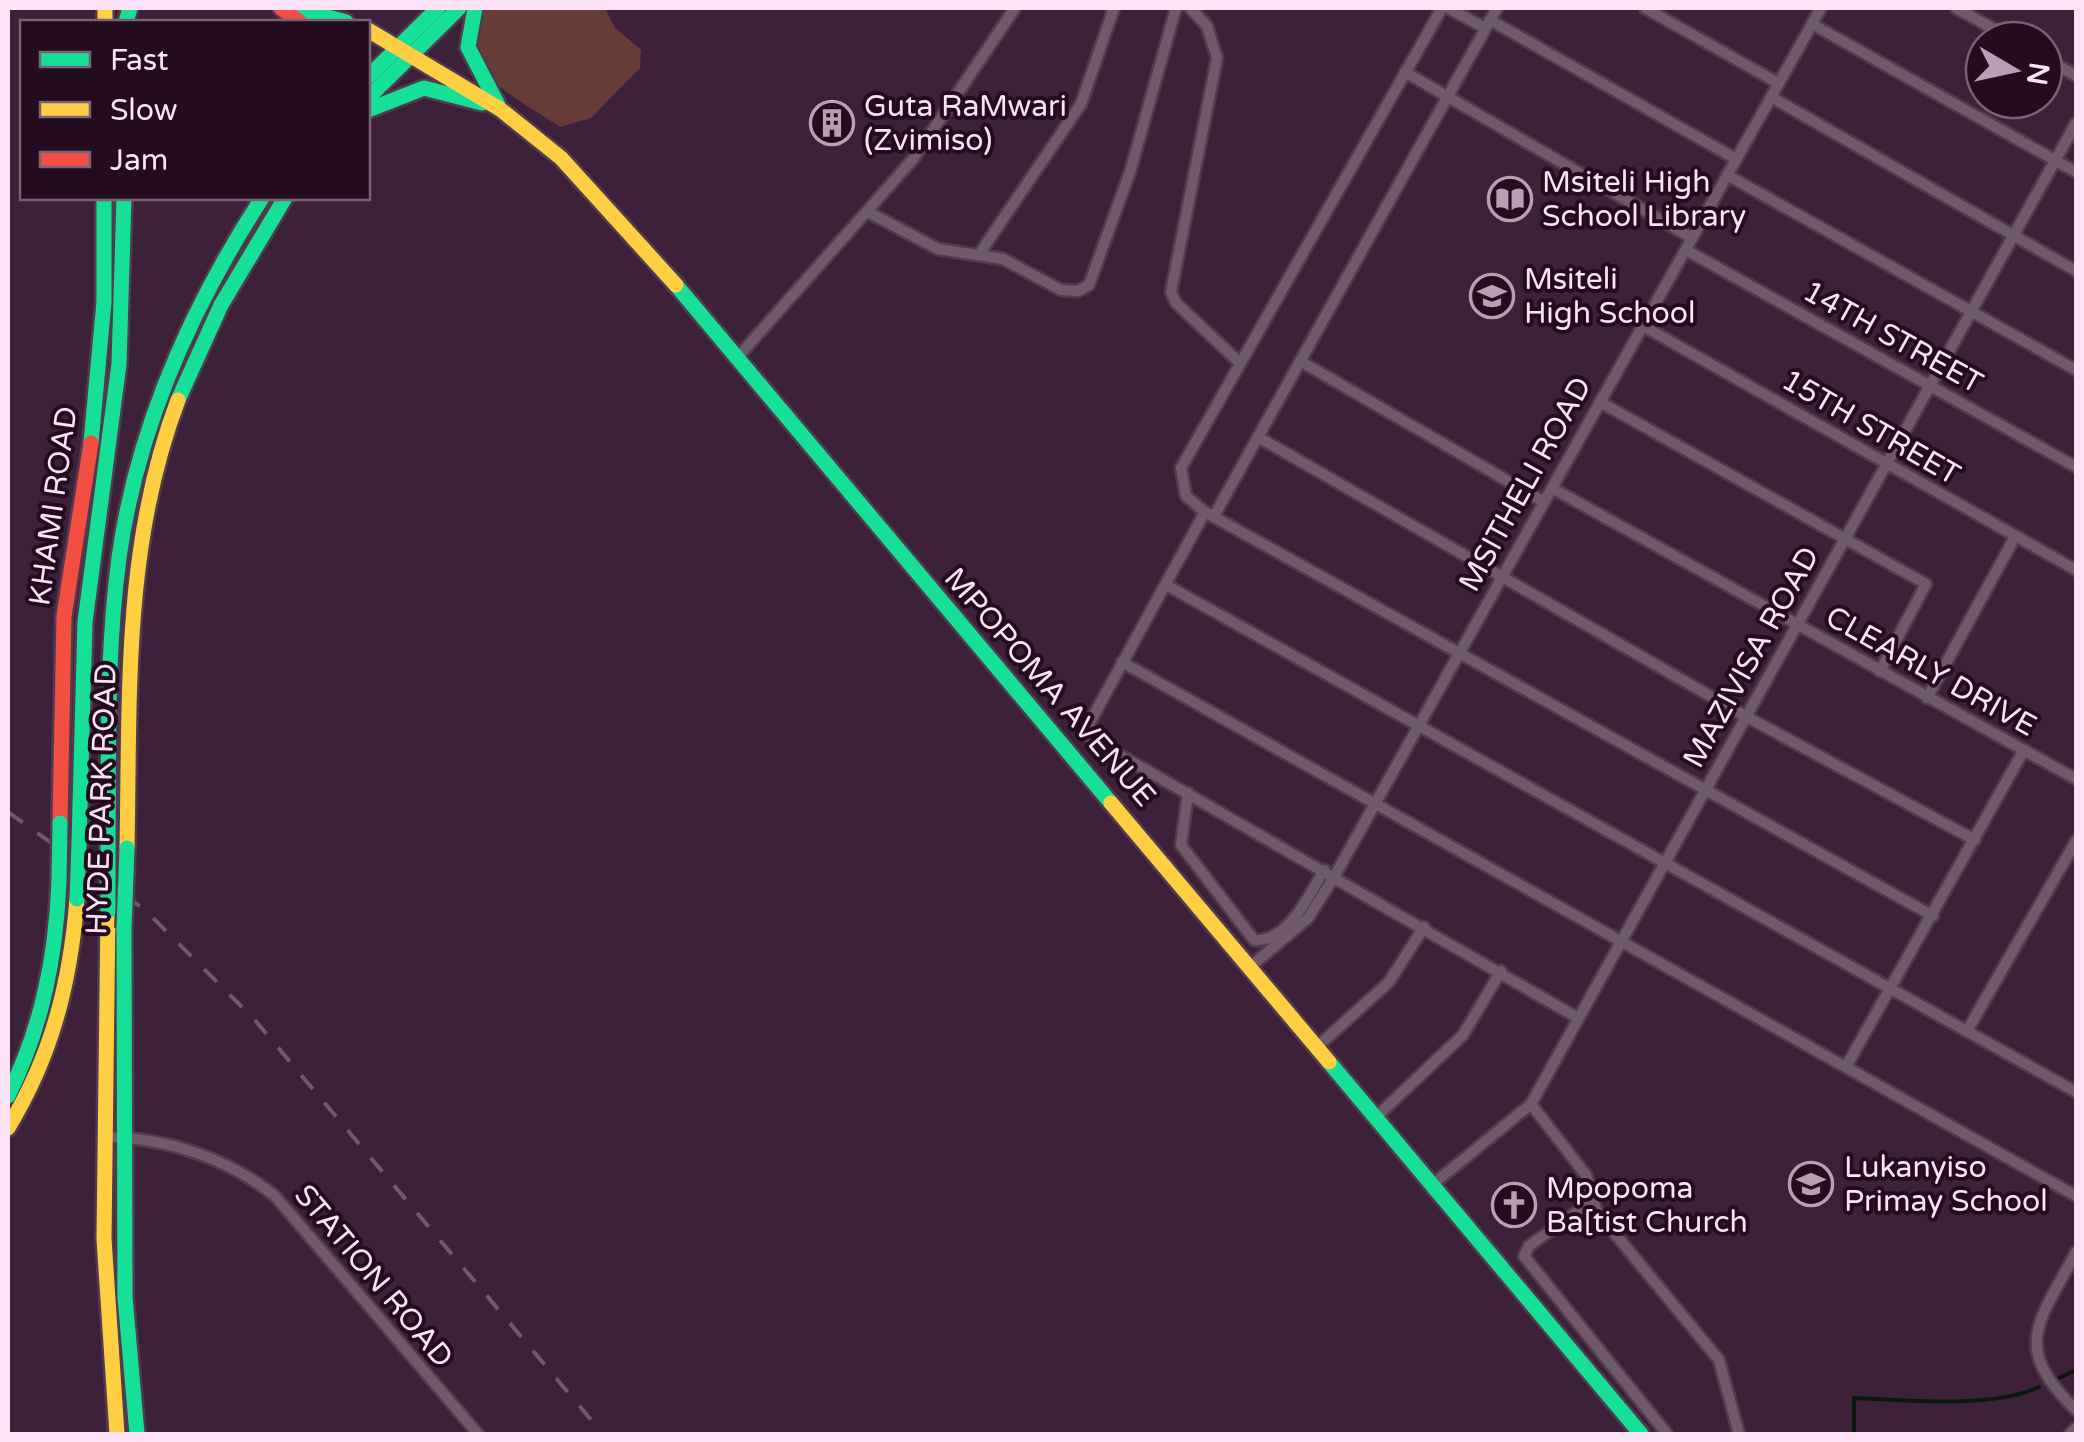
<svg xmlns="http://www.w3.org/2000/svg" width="2084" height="1442" viewBox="0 0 2084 1442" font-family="'Varela Round',sans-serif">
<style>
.green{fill:#673c37}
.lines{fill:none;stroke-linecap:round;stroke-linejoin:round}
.stream{stroke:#09170e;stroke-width:4}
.street-casing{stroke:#513c4f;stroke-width:15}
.fast-casing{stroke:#513c4f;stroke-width:20}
.slow-casing{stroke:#513c4f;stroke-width:20}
.jam-casing{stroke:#513c4f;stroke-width:20}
.street{stroke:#6f5a6c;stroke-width:10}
.fast{stroke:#16e098;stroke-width:15}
.slow{stroke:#ffcf43;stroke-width:15}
.jam{stroke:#f24e42;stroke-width:15}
.rail{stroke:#6f596d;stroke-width:4;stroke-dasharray:18 18;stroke-linecap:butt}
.fast-bridge-casing{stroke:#513c4f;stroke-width:20;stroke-linecap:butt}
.fast-bridge{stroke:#16e098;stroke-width:15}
.labels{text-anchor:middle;stroke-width:8;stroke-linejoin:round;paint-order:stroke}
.poi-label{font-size:30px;fill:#fde2f7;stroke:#230c1f;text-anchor:start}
.street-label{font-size:30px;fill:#fde2f7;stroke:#230c1f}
</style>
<rect width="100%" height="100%" fill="#3d213a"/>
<!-- green -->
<path class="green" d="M483,8H605L615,28L641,50L640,68L591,118L560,127C518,98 444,67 483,8Z"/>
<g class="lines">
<!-- stream -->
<g class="stream">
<path d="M2059,1378L2076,1370"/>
<path d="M1854,1434V1398C1906,1400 1993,1409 2039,1387"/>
</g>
<defs>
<g id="street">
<path d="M1190,8L1207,26L1217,58L1171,292L1176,303L1240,363"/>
<path d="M1442,8L1181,468L1186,496L1205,512L1933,916"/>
<path d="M1448,8L1485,28"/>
<path d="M1645,8L1778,83"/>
<path d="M1956,8L2014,40"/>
<path d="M1490,20L1736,159"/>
<path d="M1812,24L2076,172"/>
<path d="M2044,57L2076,76"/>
<path d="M1405,72L1692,238"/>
<path d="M1771,97L2076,271"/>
<path d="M1727,175L2076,370"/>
<path d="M868,212L938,249L1003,259L1061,290L1078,291L1089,285L1130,172L1176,8"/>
<path d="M1686,250L2076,467"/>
<path d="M980,253L1081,104L1114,8"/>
<path d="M1643,326L2076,570"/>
<path d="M737,358L914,158L1015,8"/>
<path d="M1300,361L1544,502"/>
<path d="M1600,402L1926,584L1880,671"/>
<path d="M1258,437L1747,717L1975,840"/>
<path d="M1552,488L2076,779"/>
<path d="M1205,512L1089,724L1092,739L1578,1018"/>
<path d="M1214,516L1497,8"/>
<path d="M1168,586L2076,1092"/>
<path d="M1122,662L2076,1196"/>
<path d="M1927,698L2015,537"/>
<path d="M1188,793L1181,845L1254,940C1288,943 1309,895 1324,870"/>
<path d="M1250,967L1308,918L1334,877L1821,8"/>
<path d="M1967,1031L2076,841"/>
<path d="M1317,1047L1389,982L1424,927"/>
<path d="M1847,1065L2024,750"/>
<path d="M1531,1104L1586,1175L1597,1212L1719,1360L1739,1434"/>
<path d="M1375,1118L1463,1035L1501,971"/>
<path d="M105,1137C168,1138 227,1158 275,1196L478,1434"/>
<path d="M1432,1185L1531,1104L2076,123"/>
<path d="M1592,1201L1529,1246L1524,1256L1667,1434"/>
<path d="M2076,1252C2039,1323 2010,1346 2076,1410"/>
<path d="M2070,1434L2076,1428"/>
</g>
<g id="fast">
<path d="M295,8L346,22"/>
<path d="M475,8L468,47L498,105"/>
<path d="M126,22L130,8"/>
<path d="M368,77L438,8"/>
<path d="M368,98L459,8"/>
<path d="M368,110L424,88L482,103"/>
<path d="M676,285L1111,803"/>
<path d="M178,400L221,305L285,198"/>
<path d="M91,443L104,302V198"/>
<path d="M79,844L85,622L119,364L124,198"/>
<path d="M108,848C109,751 106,654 119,558C137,427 191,308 262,198"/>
<path d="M124,928L125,1297L137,1434"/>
<path d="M1329,1062L1641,1434"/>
<path d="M8,1096C42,1027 56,958 59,881"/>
</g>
<g id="slow">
<path d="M105,8V22"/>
<path d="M368,30L500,109L561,158L676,285"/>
<path d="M1111,803L1329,1062"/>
<path d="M127,848C130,695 123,545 178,400"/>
<path d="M108,911L104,1239L117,1434"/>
<path d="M8,1128C52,1055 70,984 77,899"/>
</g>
<g id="jam">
<path d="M281,8L300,22"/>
<path d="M60,823L64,616L91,443"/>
</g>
</defs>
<!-- street casing -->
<use href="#street" class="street-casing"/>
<!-- fast casing -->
<use href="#fast" class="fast-casing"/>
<!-- slow casing -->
<use href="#slow" class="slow-casing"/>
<!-- jam casing -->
<use href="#jam" class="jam-casing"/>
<!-- street -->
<use href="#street" class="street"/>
<!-- fast -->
<use href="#fast" class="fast"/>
<!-- slow -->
<use href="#slow" class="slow"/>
<!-- jam -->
<use href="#jam" class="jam"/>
<!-- rail -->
<path class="rail" d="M8,812L145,910L254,1019L603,1434"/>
<defs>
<g id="fast-bridge">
<path d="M108,848V911"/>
<path d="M59,881L60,823"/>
<path d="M77,899L79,844"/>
<path d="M124,928L127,848"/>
</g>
</defs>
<!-- fast-bridge casing -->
<use href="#fast-bridge" class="fast-bridge-casing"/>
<!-- fast-bridge -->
<use href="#fast-bridge" class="fast-bridge"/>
</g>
<!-- icons -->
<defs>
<symbol id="building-ring" viewBox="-11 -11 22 22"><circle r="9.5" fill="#230c1f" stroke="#ba9eb5" stroke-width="1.5"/><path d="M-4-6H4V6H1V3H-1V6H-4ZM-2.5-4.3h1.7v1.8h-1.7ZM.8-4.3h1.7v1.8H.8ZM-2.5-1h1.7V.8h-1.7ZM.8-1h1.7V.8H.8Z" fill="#ba9eb5"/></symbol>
<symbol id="library-ring" viewBox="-11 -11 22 22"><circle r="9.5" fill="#230c1f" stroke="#ba9eb5" stroke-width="1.5"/><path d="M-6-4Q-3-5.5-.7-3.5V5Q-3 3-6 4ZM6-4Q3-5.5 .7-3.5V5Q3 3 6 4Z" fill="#ba9eb5"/></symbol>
<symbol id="school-ring" viewBox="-11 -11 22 22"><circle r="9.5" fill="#230c1f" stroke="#ba9eb5" stroke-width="1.5"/><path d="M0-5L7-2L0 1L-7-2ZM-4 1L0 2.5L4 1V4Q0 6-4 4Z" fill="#ba9eb5"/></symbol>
<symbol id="church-ring" viewBox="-11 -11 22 22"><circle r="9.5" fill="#230c1f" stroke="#ba9eb5" stroke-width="1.5"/><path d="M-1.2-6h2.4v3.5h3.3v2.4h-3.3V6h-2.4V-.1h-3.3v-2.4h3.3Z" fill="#ba9eb5"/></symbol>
</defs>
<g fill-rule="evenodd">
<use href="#building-ring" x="807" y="98" width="50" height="50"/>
<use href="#library-ring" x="1485" y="174" width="50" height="50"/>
<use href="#school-ring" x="1467" y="271" width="50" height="50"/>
<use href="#school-ring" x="1786" y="1159" width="50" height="50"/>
<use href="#church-ring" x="1489" y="1180" width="50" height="50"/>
</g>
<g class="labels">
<!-- poi labels -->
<g class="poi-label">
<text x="864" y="116">Guta RaMwari<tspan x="864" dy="34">(Zvimiso)</tspan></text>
<text x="1542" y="192">Msiteli High<tspan x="1542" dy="34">School Library</tspan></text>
<text x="1524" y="289">Msiteli<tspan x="1524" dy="34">High School</tspan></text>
<text x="1844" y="1177">Lukanyiso<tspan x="1844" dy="34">Primay School</tspan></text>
<text x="1546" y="1198">Mpopoma<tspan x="1546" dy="34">Ba[tist Church</tspan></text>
</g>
<!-- street labels -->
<g class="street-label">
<text transform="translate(1893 337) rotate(29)" y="10">14TH STREET</text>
<text transform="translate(1871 427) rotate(30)" y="10">15TH STREET</text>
<text transform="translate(1525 484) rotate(-61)" y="10">MSITHELI ROAD</text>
<text transform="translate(53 506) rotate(-82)" y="10">KHAMI ROAD</text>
<text transform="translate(1751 657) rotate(-61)" y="10">MAZIVISA ROAD</text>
<text transform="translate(1931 671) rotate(29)" y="10">CLEARLY DRIVE</text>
<text transform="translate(1050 687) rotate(49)" y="10">MPOPOMA AVENUE</text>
<text transform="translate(101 799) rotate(-88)" y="10">HYDE PARK ROAD</text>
<text transform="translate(374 1276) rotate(50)" y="10">STATION ROAD</text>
</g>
</g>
<!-- border -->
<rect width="2084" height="1442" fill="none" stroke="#fde2f7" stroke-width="20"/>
<!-- legend -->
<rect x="20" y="20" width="350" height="180" fill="#230c1f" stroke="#7a6275" stroke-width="2.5"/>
<rect x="40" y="52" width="50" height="15" fill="#16e098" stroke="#7a6275" stroke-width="2.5"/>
<text x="110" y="70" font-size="30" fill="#fde2f7">Fast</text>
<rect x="40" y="102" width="50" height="15" fill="#ffcf43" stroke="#7a6275" stroke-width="2.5"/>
<text x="110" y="120" font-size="30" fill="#fde2f7">Slow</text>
<rect x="40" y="152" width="50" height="15" fill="#f24e42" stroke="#7a6275" stroke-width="2.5"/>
<text x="110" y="170" font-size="30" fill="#fde2f7">Jam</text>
<!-- north arrow -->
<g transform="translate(2014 70) rotate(99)"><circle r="48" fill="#230c1f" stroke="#7a6275" stroke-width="2.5"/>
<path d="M0-8L18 38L0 25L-18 38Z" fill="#ba9eb5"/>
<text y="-15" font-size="28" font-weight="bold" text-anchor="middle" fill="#fde2f7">N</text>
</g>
</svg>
